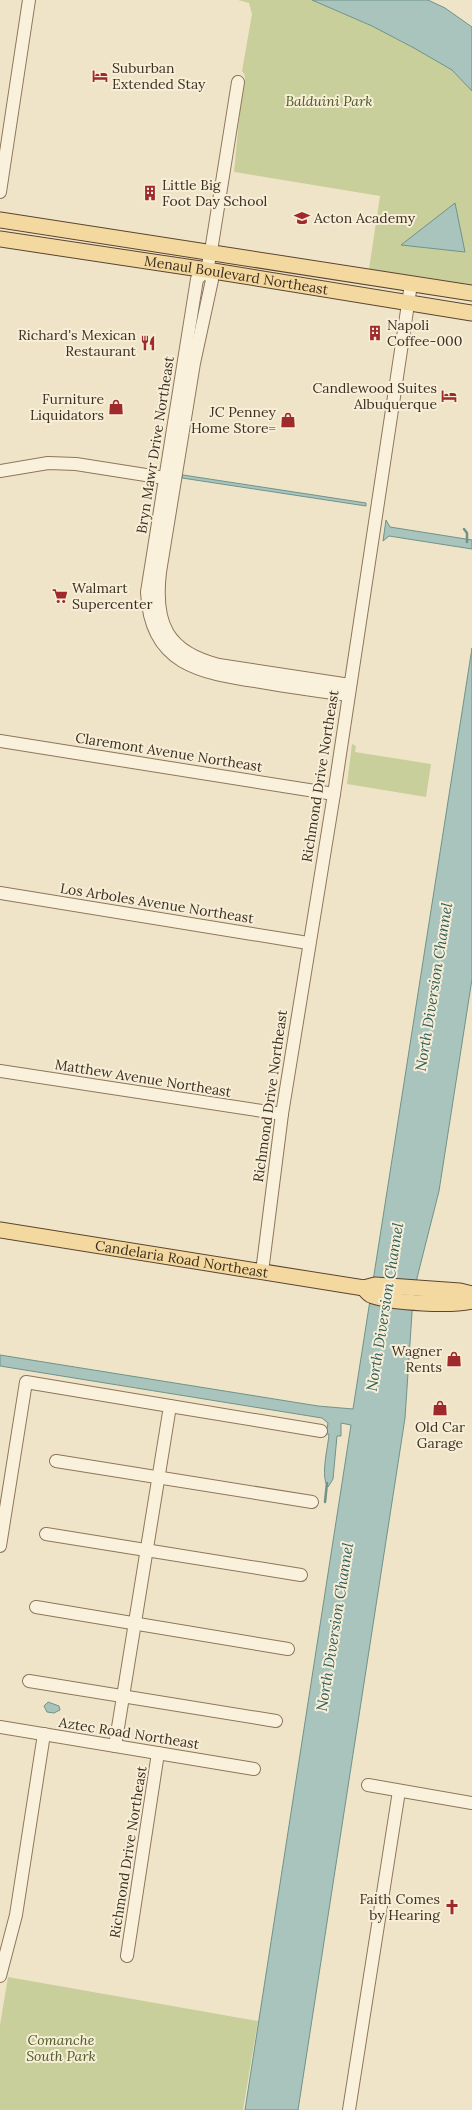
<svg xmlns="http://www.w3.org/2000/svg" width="472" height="2110" viewBox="0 0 472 2110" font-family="Lora,serif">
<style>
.green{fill:#c9cf9b}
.water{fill:#a9c4bc;stroke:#6f938a}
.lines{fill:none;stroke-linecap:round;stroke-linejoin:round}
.stream{stroke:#6f938a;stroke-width:2.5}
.minor-casing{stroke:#8d765c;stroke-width:14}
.major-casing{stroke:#5b4430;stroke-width:17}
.minor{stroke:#faf1dc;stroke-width:12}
.major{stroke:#f3d9a0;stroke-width:15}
.labels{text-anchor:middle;stroke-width:4;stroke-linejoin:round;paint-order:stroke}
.poi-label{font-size:14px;fill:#3d2e20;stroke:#f7eed8;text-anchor:end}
.park-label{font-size:14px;font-style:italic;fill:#4d5a26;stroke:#f7eed8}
.street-label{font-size:14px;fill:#3d2e20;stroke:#f7eed8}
.water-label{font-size:15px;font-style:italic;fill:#2f5d5a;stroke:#f7eed8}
</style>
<rect width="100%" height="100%" fill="#f0e4c8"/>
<!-- green -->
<g class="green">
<path d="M238,0H312L372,26L414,48L452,70L472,91V285L369,269L380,196L234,172L242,88C245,82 247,76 242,71L252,14L249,3Z"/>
<path d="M352,744L356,746L355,752L431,764L426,797L347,784Z"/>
<path d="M8,1977L258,2021L243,2110H0V2025Z"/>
</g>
<!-- water -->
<g class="water">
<path d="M312,0H428L445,8L472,27V91L452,70L414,48L372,26Z"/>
<path d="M455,203L465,252L401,245Z"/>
<path d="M183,475L366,503V506L182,478Z"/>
<path d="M386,520L390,527L472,540V549L389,536L383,541Z"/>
<path d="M472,648V979L439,1191L417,1278L412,1313L405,1418L298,2110H245L351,1425L341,1423V1436H337L333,1479L328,1487C320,1476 328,1448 329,1434H326L328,1423L322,1418L0,1366V1355L318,1406L353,1409Z"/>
<path d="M48,1702L59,1706L60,1710L54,1713L47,1712L44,1706Z"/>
</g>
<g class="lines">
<!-- stream -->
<g class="stream">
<path d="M464,529L467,533V542"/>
<path d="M325,1502L327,1483"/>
</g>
<defs>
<g id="minor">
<path d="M238,82L211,251L207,270L197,279L147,592C150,665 200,673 261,682C290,687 319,691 348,695"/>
<path d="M0,192L29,0"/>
<path d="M207,270L212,280L194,363L160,572C154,624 167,652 219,665L350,685"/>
<path d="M0,471L48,463L76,464L171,479"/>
<path d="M0,741L334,794"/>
<path d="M0,893L308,943"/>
<path d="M0,1071L282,1114"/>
<path d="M262,1272L282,1114L334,794L411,284"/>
<path d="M170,1406L321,1431"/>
<path d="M56,1461L312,1502"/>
<path d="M46,1534L301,1575"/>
<path d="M0,1546L26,1382L170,1406L115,1746"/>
<path d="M36,1607L288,1649"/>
<path d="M29,1681L276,1721"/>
<path d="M0,1727L254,1769"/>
<path d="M368,1785L472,1803"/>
<path d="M127,1956L158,1753"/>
<path d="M0,1976L16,1915L44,1734"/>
<path d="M349,2110L399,1791"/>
</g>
<g id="major">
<path d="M0,220L472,293"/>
<path id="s1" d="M0,239L207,270L472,313"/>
<path id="s2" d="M0,1230L364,1288L375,1285L460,1291L472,1294"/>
<path d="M364,1288C366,1291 370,1295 373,1296C394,1303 451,1306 472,1301"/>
</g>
</defs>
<!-- minor casing -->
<use href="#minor" class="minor-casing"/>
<!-- major casing -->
<use href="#major" class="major-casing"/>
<!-- minor -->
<use href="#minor" class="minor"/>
<!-- major -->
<use href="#major" class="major"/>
</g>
<!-- icons -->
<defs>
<symbol id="hotel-bare" viewBox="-9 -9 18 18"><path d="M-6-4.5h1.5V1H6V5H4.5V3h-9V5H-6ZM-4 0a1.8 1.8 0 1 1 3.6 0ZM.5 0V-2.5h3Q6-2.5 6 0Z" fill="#9e2a2b" stroke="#f7eed8" stroke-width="2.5" paint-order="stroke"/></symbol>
<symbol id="building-bare" viewBox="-9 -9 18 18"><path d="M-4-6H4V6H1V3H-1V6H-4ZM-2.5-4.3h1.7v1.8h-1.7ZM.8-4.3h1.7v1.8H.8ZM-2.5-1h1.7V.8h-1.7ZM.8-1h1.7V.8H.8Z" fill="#9e2a2b" stroke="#f7eed8" stroke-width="2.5" paint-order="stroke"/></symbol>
<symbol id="school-bare" viewBox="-9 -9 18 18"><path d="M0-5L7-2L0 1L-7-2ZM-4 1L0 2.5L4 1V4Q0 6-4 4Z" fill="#9e2a2b" stroke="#f7eed8" stroke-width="2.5" paint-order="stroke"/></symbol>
<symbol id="restaurant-bare" viewBox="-9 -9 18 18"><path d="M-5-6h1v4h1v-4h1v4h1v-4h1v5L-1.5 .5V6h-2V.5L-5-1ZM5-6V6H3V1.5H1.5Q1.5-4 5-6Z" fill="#9e2a2b" stroke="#f7eed8" stroke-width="2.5" paint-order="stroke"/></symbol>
<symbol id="shop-bare" viewBox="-9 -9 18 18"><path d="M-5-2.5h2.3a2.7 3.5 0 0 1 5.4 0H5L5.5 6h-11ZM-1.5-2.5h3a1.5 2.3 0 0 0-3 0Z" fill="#9e2a2b" stroke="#f7eed8" stroke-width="2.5" paint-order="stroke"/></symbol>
<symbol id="supermarket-bare" viewBox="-9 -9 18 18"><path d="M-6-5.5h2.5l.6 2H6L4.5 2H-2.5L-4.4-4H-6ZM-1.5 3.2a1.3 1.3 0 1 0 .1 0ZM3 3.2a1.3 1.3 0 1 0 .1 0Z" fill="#9e2a2b" stroke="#f7eed8" stroke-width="2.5" paint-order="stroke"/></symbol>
<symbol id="church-bare" viewBox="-9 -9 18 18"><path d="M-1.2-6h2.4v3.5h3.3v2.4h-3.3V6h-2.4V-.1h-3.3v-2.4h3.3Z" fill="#9e2a2b" stroke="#f7eed8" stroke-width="2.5" paint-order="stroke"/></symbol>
</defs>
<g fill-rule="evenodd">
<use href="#hotel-bare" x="89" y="65" width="22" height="22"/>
<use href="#building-bare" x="139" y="182" width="22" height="22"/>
<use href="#school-bare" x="291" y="207" width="22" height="22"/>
<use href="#building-bare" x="364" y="322" width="22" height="22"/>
<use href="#restaurant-bare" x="137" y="332" width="22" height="22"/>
<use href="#hotel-bare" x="438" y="385" width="22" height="22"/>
<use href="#shop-bare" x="105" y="396" width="22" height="22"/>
<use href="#shop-bare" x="277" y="409" width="22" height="22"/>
<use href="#supermarket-bare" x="49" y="585" width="22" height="22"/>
<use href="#shop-bare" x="443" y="1348" width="22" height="22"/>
<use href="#shop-bare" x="429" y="1397" width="22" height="22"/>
<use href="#church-bare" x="441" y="1896" width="22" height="22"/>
</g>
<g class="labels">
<!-- poi labels -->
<g class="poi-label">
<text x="112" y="73" text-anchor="start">Suburban<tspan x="112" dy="16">Extended Stay</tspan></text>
<text x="162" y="190" text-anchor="start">Little Big<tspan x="162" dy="16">Foot Day School</tspan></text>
<text x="314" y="223" text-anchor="start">Acton Academy</text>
<text x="387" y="330" text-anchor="start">Napoli<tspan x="387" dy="16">Coffee-000</tspan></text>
<text x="136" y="340">Richard's Mexican<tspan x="136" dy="16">Restaurant</tspan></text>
<text x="437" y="393">Candlewood Suites<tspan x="437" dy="16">Albuquerque</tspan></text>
<text x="104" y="404">Furniture<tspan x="104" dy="16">Liquidators</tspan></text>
<text x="276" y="417">JC Penney<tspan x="276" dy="16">Home Store=</tspan></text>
<text x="72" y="593" text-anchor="start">Walmart<tspan x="72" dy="16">Supercenter</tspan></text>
<text x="442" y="1356">Wagner<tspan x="442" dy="16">Rents</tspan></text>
<text x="440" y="1432" text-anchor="middle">Old Car<tspan x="440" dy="16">Garage</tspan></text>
<text x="440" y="1904">Faith Comes<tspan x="440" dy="16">by Hearing</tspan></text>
</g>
<!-- park labels -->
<g class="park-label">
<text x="329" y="106">Balduini Park</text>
<text x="61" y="2045">Comanche<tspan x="61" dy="16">South Park</tspan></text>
</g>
<!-- street labels -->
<g class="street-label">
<text dy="5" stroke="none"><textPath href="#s1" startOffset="239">Menaul Boulevard Northeast</textPath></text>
<text transform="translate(155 445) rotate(-81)" y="5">Bryn Mawr Drive Northeast</text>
<text transform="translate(169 752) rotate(9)" y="5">Claremont Avenue Northeast</text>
<text transform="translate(320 776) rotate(-81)" y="5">Richmond Drive Northeast</text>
<text transform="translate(157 903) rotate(9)" y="5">Los Arboles Avenue Northeast</text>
<text transform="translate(143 1078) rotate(9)" y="5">Matthew Avenue Northeast</text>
<text transform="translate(270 1096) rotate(-82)" y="5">Richmond Drive Northeast</text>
<text dy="5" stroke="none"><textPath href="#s2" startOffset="184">Candelaria Road Northeast</textPath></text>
<text transform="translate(129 1733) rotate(9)" y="5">Aztec Road Northeast</text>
<text transform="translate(128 1852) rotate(-81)" y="5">Richmond Drive Northeast</text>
</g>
<!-- water labels -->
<g class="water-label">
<text transform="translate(434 987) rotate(-81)" y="5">North Diversion Channel</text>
<text transform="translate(385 1307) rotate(-81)" y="5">North Diversion Channel</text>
<text transform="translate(335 1627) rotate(-81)" y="5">North Diversion Channel</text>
</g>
</g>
</svg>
